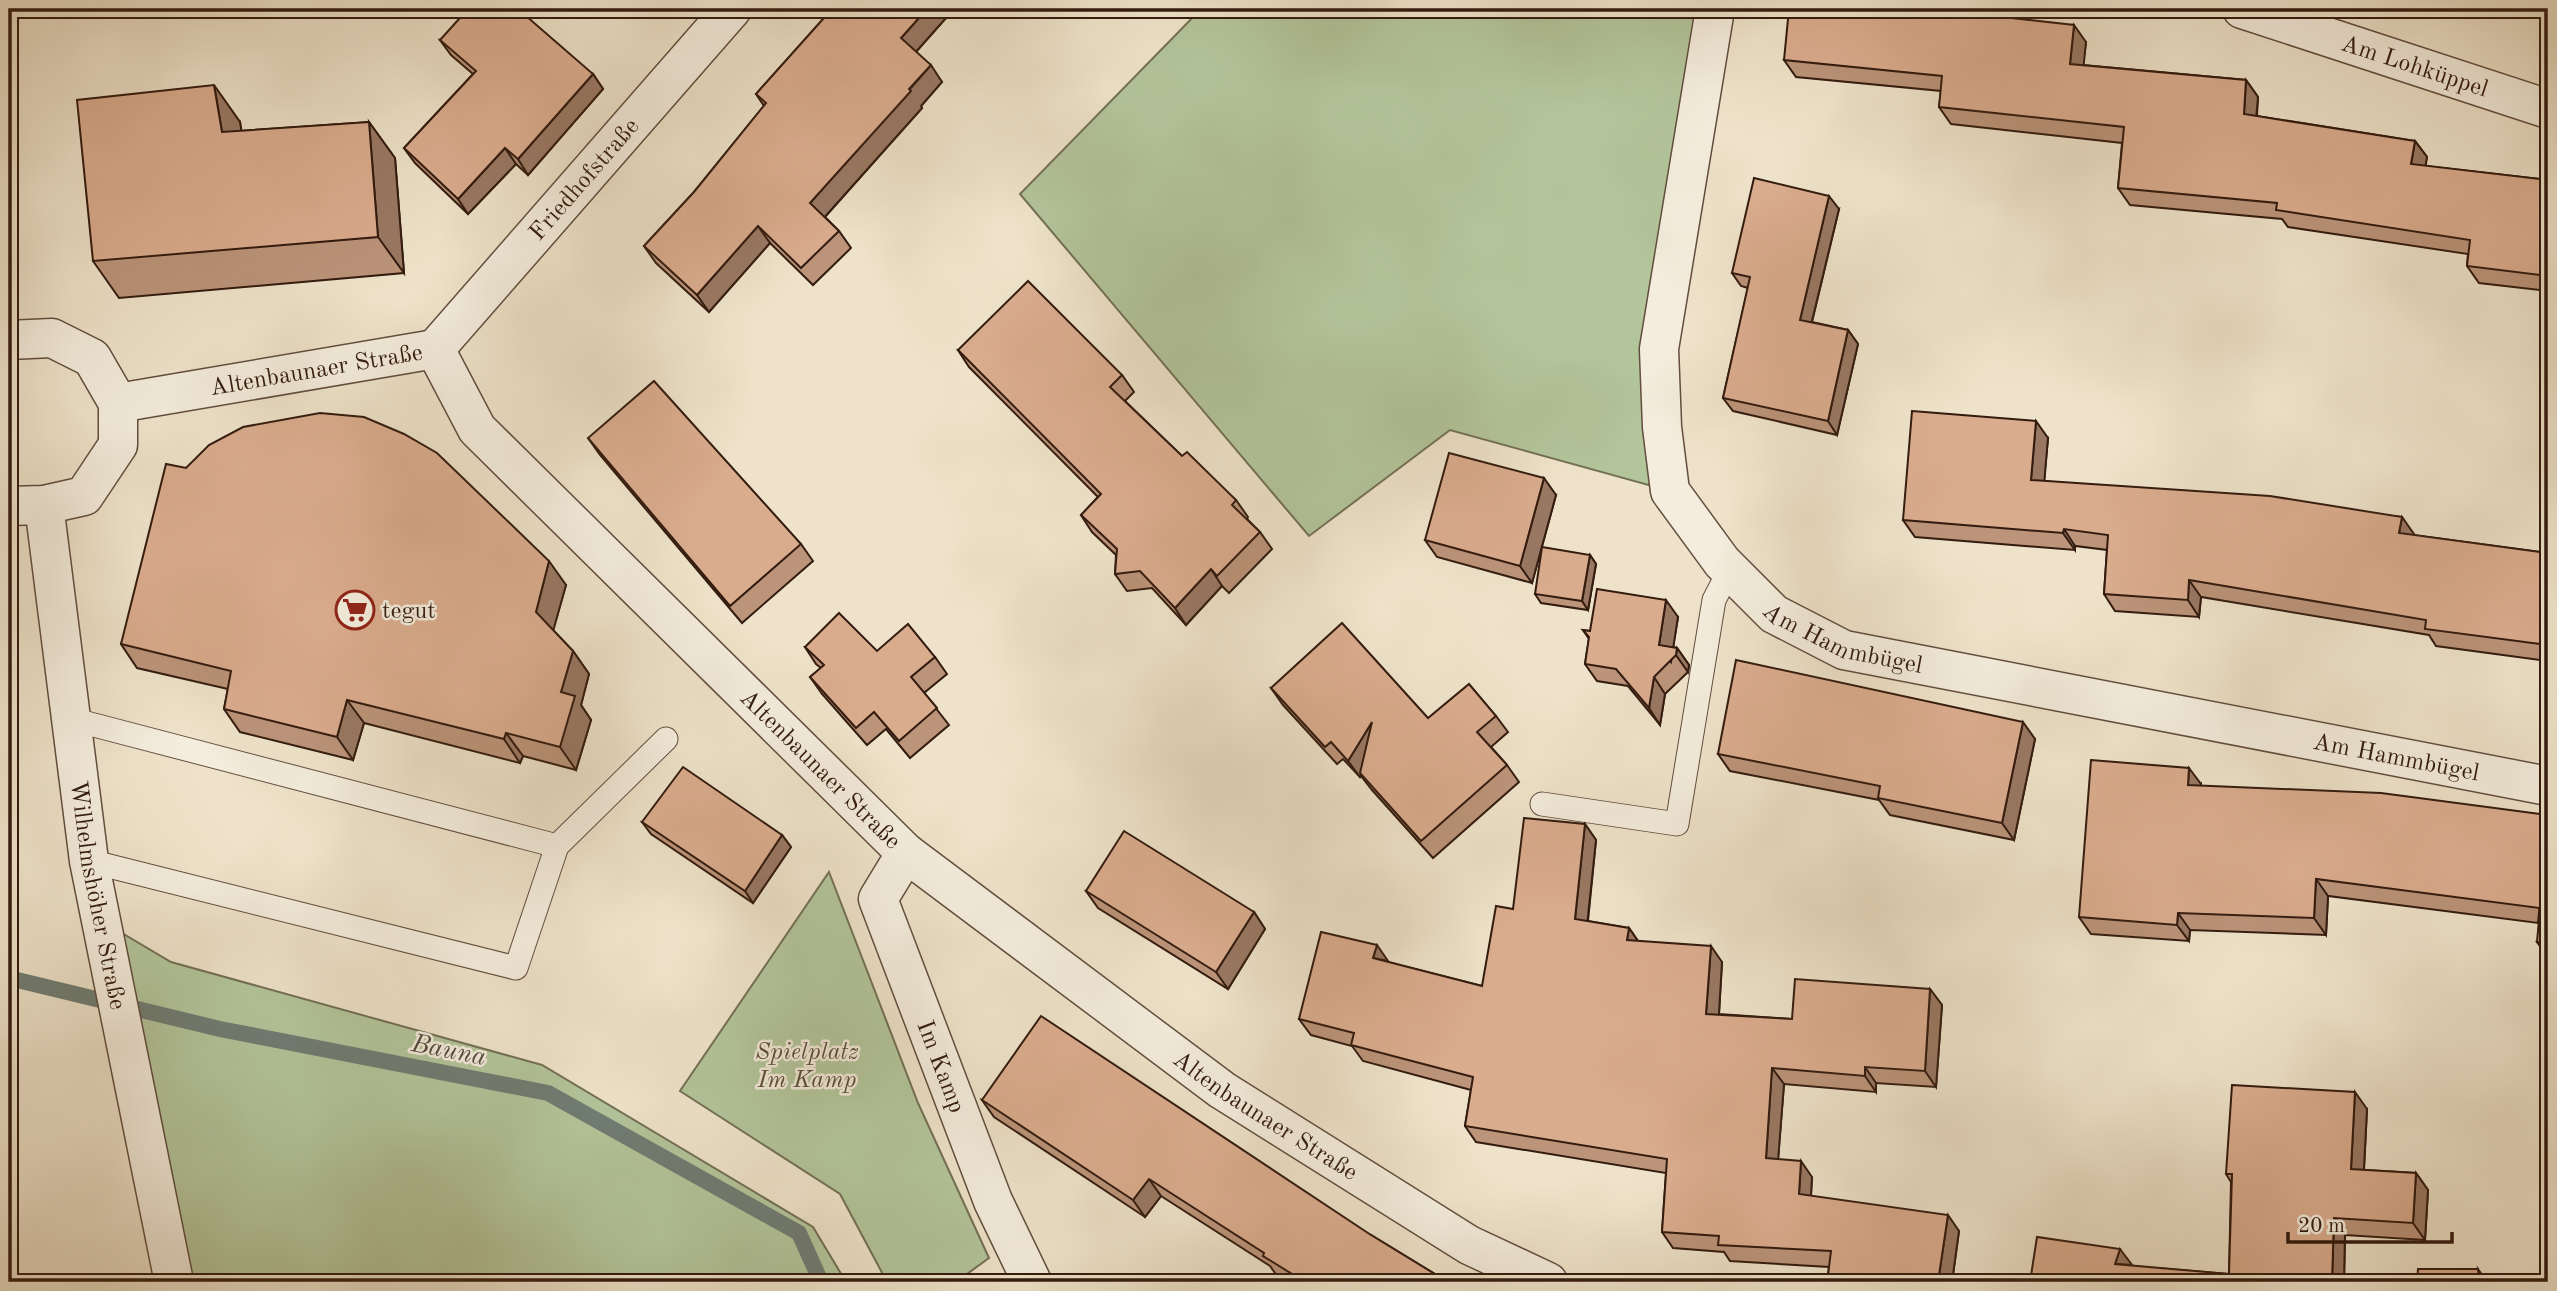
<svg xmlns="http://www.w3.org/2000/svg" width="2557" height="1291" viewBox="0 0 2557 1291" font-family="'Old Standard TT',serif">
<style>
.green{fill:#b3c59b;stroke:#737055;stroke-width:2}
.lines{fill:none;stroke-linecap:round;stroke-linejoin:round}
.stream{stroke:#707d74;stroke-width:16}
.service-casing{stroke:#624d3e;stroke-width:25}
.minor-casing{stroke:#624d3e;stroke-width:41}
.service{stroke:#f4eddd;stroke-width:23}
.minor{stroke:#f4eddd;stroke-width:38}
.wall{fill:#bb947a;stroke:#331b0f;stroke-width:2}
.shaded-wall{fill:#997863;stroke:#331b0f;stroke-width:2}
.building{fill:#daac8e;stroke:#331b0f;stroke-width:2}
.labels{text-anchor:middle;stroke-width:5;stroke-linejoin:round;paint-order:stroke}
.street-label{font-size:24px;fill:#331b0f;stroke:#f4eddd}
.poi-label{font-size:24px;fill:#331b0f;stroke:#f4eddd;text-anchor:start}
.park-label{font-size:24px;font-style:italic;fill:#594e39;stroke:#f4eddd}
.water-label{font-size:26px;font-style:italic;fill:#524c41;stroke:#f4eddd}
</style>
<rect width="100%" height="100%" fill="#eee3ca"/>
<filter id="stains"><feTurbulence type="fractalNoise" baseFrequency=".00286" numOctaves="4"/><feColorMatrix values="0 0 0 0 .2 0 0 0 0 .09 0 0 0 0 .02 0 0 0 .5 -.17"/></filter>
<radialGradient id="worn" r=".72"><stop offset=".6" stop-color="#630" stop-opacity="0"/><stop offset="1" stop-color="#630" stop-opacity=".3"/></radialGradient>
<!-- green -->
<g class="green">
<path d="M1201,9H1715L1659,349L1670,491L1450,430L1309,536L1020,194Z"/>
<path d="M829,872L918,1103L989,1258L956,1282H887L840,1194L680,1091Z"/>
<path d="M100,920L171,962L542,1065L813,1227L846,1282H174Z"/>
</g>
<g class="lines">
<!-- stream -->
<path class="stream" d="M9,978L220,1029L548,1093L799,1233L821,1282"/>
<defs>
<g id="service">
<path d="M71,719L557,846L516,968L89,861"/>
<path d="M1542,804L1677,824L1714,600L1730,569"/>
<path d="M557,846L666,739"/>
</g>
<g id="minor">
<path id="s1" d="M1715,9L1659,349L1662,427L1670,491L1722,562L1774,614L1844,650L2548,786"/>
<path id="s2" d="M2242,9L2548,109"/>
<path d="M9,340L52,338L92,358L118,403V445L84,496L44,505L9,506"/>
<path id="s3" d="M435,349L477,429L906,853L1222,1090L1469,1245L1548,1282"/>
<path id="s4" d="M435,349L732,9"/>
<path id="s5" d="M118,403L435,349"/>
<path id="s6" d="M44,505L89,861L174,1282"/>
<path id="s7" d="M906,853L878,899L993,1201L1032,1282"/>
</g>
</defs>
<!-- service casing -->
<use href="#service" class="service-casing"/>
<!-- minor casing -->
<use href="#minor" class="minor-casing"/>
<!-- service -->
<use href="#service" class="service"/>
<!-- minor -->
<use href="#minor" class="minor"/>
</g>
<!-- wall -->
<g class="wall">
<path d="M832,9H954L916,52L942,82L921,106L922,108L825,217L839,231L851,248L813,285L770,243L709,312L656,263L644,246L694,192L764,106L756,94Z"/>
<path d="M440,40L593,74L603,89L528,175L516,164L468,214L415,163L404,148L473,74L451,55Z"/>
<path d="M2086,42L2083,65L2246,80L2258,97L2257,116L2415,141L2427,157L2425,166L2548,180V291L2479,283L2467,266L2468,254L2288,227L2282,219L2130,205L2118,188L2122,143L1951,124L1939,107L1941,91L1796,77L1784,60Z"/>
<path d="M240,122L241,131L369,122L395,158L404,273L119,298L93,261Z"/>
<path d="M1839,209L1812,322L1848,330L1858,344L1837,435L1733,411L1723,398L1748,288L1741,286L1732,273Z"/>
<path d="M958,350L1122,375L1134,392L1125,401L1182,456L1236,500L1248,517L1247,519L1260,532L1272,549L1229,593L1222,586L1186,625L1152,588L1127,591L1115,574L1116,555L1092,532L1081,515L1098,497L969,367Z"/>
<path d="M588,438L801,544L813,561L742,623L600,455Z"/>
<path d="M2048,438L2044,481L2402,517L2413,535L2548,553V661L2436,646L2429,635L2201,597L2199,617L2115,611L2104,594L2107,550L2075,546V550L1915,537L1903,520Z"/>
<path d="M186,468L566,585L553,630L573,651L589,674L581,705L591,720L576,770L523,756L520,763L364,723L353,760L240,732L224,709L228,689L137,668L121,644Z"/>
<path d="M1556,495L1532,583L1437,557L1425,540Z"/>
<path d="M1590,555L1596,564L1588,610L1541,603L1535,594Z"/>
<path d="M1678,617L1673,647L1677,648L1689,665L1688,672L1665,694L1660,725L1628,686L1597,681L1585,664L1589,639L1583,630L1590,631Z"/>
<path d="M805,647L877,651L935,657L947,674L924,693L949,725L910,758L886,729L867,745L822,694L810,677L821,668L816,664Z"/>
<path d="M1271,688L1428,718L1496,716L1508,732L1491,747L1507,765L1519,782L1433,858L1372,790L1361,776L1360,777L1343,759L1337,764L1283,705Z"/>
<path d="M2035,739L2014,840L1890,815L1879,800L1730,771L1718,754Z"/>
<path d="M2201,784V786L2548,815L2538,923L2328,896L2326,935L2190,930L2189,941L2091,934L2079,917Z"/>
<path d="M642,822L782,835L791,847L753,903L651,834Z"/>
<path d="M1585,824L1596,840L1588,921L1629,928L1638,941L1722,962L1719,1014L1792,1019L1930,989L1942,1005L1936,1087L1876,1083V1092L1784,1084L1778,1159L1812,1177L1811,1196L1959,1231L1952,1282H1833L1828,1275L1829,1267L1730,1261L1724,1252L1673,1248L1662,1232L1666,1173L1476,1142L1465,1126L1471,1090L1363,1061L1352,1046L1311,1035L1299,1019L1388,962L1482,986L1513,909Z"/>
<path d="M1086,891L1254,912L1265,929L1228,989L1098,908Z"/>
<path d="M2537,942L2548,943V958Z"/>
<path d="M982,1100L1371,1235L1448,1282H1290L1275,1273L1270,1266L1161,1196L1145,1217L994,1117Z"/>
<path d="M2367,1109L2364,1170L2416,1173L2428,1190L2425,1240L2345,1235L2344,1282H2030L2132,1266L2229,1274L2231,1182L2226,1174Z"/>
</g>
<!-- shaded-wall -->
<g class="shaded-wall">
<path d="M927,9H954L913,55L901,38Z"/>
<path d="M2074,25L2086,42L2082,81L2070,64Z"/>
<path d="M931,65L942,82L921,106L922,108L822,220L810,203Z"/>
<path d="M593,74L603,89L528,175L518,159Z"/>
<path d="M2246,80L2258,97L2255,131L2244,114Z"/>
<path d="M214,85L240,122L248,169L222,132Z"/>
<path d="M369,122L395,158L404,273L378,237Z"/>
<path d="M2415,141L2427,157L2423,181L2411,164Z"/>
<path d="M505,148L516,164L468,214L458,199Z"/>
<path d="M1829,196L1839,209L1809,333L1800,320Z"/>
<path d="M758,226L770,243L709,312L697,295Z"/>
<path d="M1848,330L1858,344L1837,435L1828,421Z"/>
<path d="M2036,421L2048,438L2043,497L2031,480Z"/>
<path d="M1544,478L1556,495L1532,583L1520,566Z"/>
<path d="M2402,517L2414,534L2411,550L2399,533Z"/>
<path d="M2064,529L2075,546V550L2063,533Z"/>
<path d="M1590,555L1596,564L1588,610L1582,601Z"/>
<path d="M549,561L566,585L552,635L536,612Z"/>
<path d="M1211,569L1222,586L1186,625L1175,608Z"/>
<path d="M2189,580L2201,597L2199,617L2188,600Z"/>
<path d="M1666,600L1678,617L1671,662L1659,645Z"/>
<path d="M1677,648L1689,665L1688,672L1676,655Z"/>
<path d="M573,651L589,674L581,705L591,720L576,770L560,747L561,692Z"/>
<path d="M1654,677L1665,694L1660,725L1649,708Z"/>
<path d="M347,700L364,723L353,760L337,737Z"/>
<path d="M1372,722L1384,739L1360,777L1348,761Z"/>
<path d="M2023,722L2035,739L2014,840L2002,823Z"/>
<path d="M506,733L523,756L520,763L504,739Z"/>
<path d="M2189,768L2201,784L2200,802L2188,785Z"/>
<path d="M1585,824L1596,840L1586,935L1575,919Z"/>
<path d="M782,835L791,847L753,903L745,891Z"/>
<path d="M2316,879L2328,896L2326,935L2314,918Z"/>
<path d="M1254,912L1265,929L1228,989L1216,972Z"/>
<path d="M2178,913L2190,930L2189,941L2177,925Z"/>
<path d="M1629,928L1640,944L1627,940Z"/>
<path d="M1377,945L1388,961L1373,958Z"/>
<path d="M1711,946L1722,962L1718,1030L1706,1014Z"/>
<path d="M1930,989L1942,1005L1936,1087L1925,1071Z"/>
<path d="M1865,1067L1876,1083V1092L1865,1076Z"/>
<path d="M1772,1068L1784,1084L1777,1174L1766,1158Z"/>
<path d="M2355,1092L2367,1109L2363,1186L2351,1169Z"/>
<path d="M1801,1161L1812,1177L1810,1211L1799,1194Z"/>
<path d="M2416,1173L2428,1190L2425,1240L2413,1223Z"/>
<path d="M1149,1179L1161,1196L1145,1217L1133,1200Z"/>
<path d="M1948,1215L1959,1231L1952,1282H1938Z"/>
<path d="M2334,1218L2345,1235L2344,1282H2332Z"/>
<path d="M2120,1249L2132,1265L2115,1264Z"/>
<path d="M2478,1269L2487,1282H2479Z"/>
</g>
<!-- building -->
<g class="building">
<path d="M468,9H518L593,74L518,159L505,148L458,199L404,148L476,71L440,40Z"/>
<path d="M832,9H927L901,38L931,65L909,89L911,91L810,203L839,231L801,268L758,226L697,295L644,246L694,192L766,103L756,94Z"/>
<path d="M1789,9H1929L2074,25L2070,64L2246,80L2244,114L2415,141L2411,164L2548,180V276L2467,266L2470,240L2276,210L2277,203L2118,188L2124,127L1939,107L1942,76L1784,60Z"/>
<path d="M214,85L222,132L369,122L378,237L93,261L77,100Z"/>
<path d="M1754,178L1829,196L1800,320L1848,330L1828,421L1723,398L1750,277L1732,273Z"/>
<path d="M1028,281L1122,375L1110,387L1182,456L1187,452L1236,500L1232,505L1260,532L1217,576L1211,569L1175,608L1140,571L1115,574L1117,549L1081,515L1101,494L958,350Z"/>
<path d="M654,381L801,544L730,606L588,438Z"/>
<path d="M1912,411L2036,421L2031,480L2270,496L2402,517L2399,533L2548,553V645L2425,629L2426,620L2189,580L2188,600L2104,594L2108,535L2064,529L2063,533L1903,520Z"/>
<path d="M320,413L364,417L404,434L437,453L549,561L536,612L573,651L561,692L575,696L560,747L506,733L504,739L347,700L337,737L224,709L231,671L121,644L166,464L186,468L209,445L243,427Z"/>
<path d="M1449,453L1544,478L1520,566L1425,540Z"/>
<path d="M1542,547L1590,555L1582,601L1535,594Z"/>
<path d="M1597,589L1666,600L1659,645L1677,648L1676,655L1654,677L1649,708L1616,669L1585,664L1589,637L1583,630L1590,631Z"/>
<path d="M839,613L877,651L908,624L935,657L911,677L937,708L899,741L874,712L856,728L810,677L824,665L805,647Z"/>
<path d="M1342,623L1428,718L1469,684L1496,716L1477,732L1507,765L1421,841L1360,773L1372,722L1348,761L1331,742L1325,747L1271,688Z"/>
<path d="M1736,660L2023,722L2002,823L1878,798L1880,786L1718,754Z"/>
<path d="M2091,760L2189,768L2188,785L2381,793L2548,815V812V943L2537,942L2540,908L2316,879L2314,918L2178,913L2177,925L2079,917Z"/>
<path d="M683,767L782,835L745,891L642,822Z"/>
<path d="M1524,818L1585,824L1575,919L1629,928L1627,940L1711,946L1706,1014L1792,1019L1795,979L1930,989L1925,1071L1865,1067V1076L1772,1068L1766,1158L1801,1161L1799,1194L1948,1215L1938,1282H1880L1828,1275L1831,1251L1718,1245L1719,1236L1662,1232L1667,1159L1465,1126L1473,1077L1351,1045L1354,1033L1299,1019L1321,932L1377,945L1373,958L1482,986L1496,906L1513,909Z"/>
<path d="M1124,831L1254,912L1216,972L1086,891Z"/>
<path d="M1041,1016L1371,1235L1448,1282H1305L1263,1256L1264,1253L1149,1179L1133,1200L982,1100Z"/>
<path d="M2232,1085L2355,1092L2351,1169L2416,1173L2413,1223L2334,1218L2332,1282H2030L2037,1237L2120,1249L2115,1264L2229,1274L2232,1174H2226Z"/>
<path d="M2418,1269H2478L2479,1282H2417Z"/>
</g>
<!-- icons -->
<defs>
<symbol id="supermarket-ring" viewBox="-11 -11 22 22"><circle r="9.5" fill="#f4eddd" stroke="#8f2418" stroke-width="1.5"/><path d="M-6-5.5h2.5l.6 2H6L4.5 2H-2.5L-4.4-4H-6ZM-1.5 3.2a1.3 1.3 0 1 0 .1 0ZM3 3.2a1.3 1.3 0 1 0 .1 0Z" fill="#8f2418"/></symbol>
</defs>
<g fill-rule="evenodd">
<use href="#supermarket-ring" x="333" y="588" width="44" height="44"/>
</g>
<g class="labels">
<!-- street labels -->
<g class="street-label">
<text dy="8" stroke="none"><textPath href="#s2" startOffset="182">Am Lohküppel</textPath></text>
<text dy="8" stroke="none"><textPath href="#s4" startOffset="226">Friedhofstraße</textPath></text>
<text dy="8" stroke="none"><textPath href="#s5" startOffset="201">Altenbaunaer Straße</textPath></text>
<text dy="8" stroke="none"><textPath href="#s1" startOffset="723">Am Hammbügel</textPath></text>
<text dy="8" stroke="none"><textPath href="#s1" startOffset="1290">Am Hammbügel</textPath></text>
<text dy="8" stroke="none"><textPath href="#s3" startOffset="574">Altenbaunaer Straße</textPath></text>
<text dy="8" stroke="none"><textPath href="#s6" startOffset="394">Wilhelmshöher Straße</textPath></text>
<text dy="8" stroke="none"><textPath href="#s7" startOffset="233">Im Kamp</textPath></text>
<text dy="8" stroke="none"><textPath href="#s3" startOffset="1139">Altenbaunaer Straße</textPath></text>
</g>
<!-- poi labels -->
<g class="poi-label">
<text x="382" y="618">tegut</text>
</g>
<!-- park labels -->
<g class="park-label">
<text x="807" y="1059">Spielplatz<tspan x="807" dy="28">Im Kamp</tspan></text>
</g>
<!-- water labels -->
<g class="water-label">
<text transform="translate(449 1049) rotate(11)" y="9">Bauna</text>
</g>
</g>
<!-- margin -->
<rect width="2557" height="1291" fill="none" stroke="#eee3ca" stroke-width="35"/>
<rect x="10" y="10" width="2536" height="1270" fill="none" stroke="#331b0f" stroke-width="3.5"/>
<rect x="18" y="18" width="2522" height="1256" fill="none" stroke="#331b0f" stroke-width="2"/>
<!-- scale -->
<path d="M2288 1232v10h164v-10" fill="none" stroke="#331b0f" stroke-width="3.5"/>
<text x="2298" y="1232" font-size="21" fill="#331b0f" stroke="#f4eddd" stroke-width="5" paint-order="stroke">20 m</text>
<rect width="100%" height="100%" filter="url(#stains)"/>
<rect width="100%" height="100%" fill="url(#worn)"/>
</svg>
